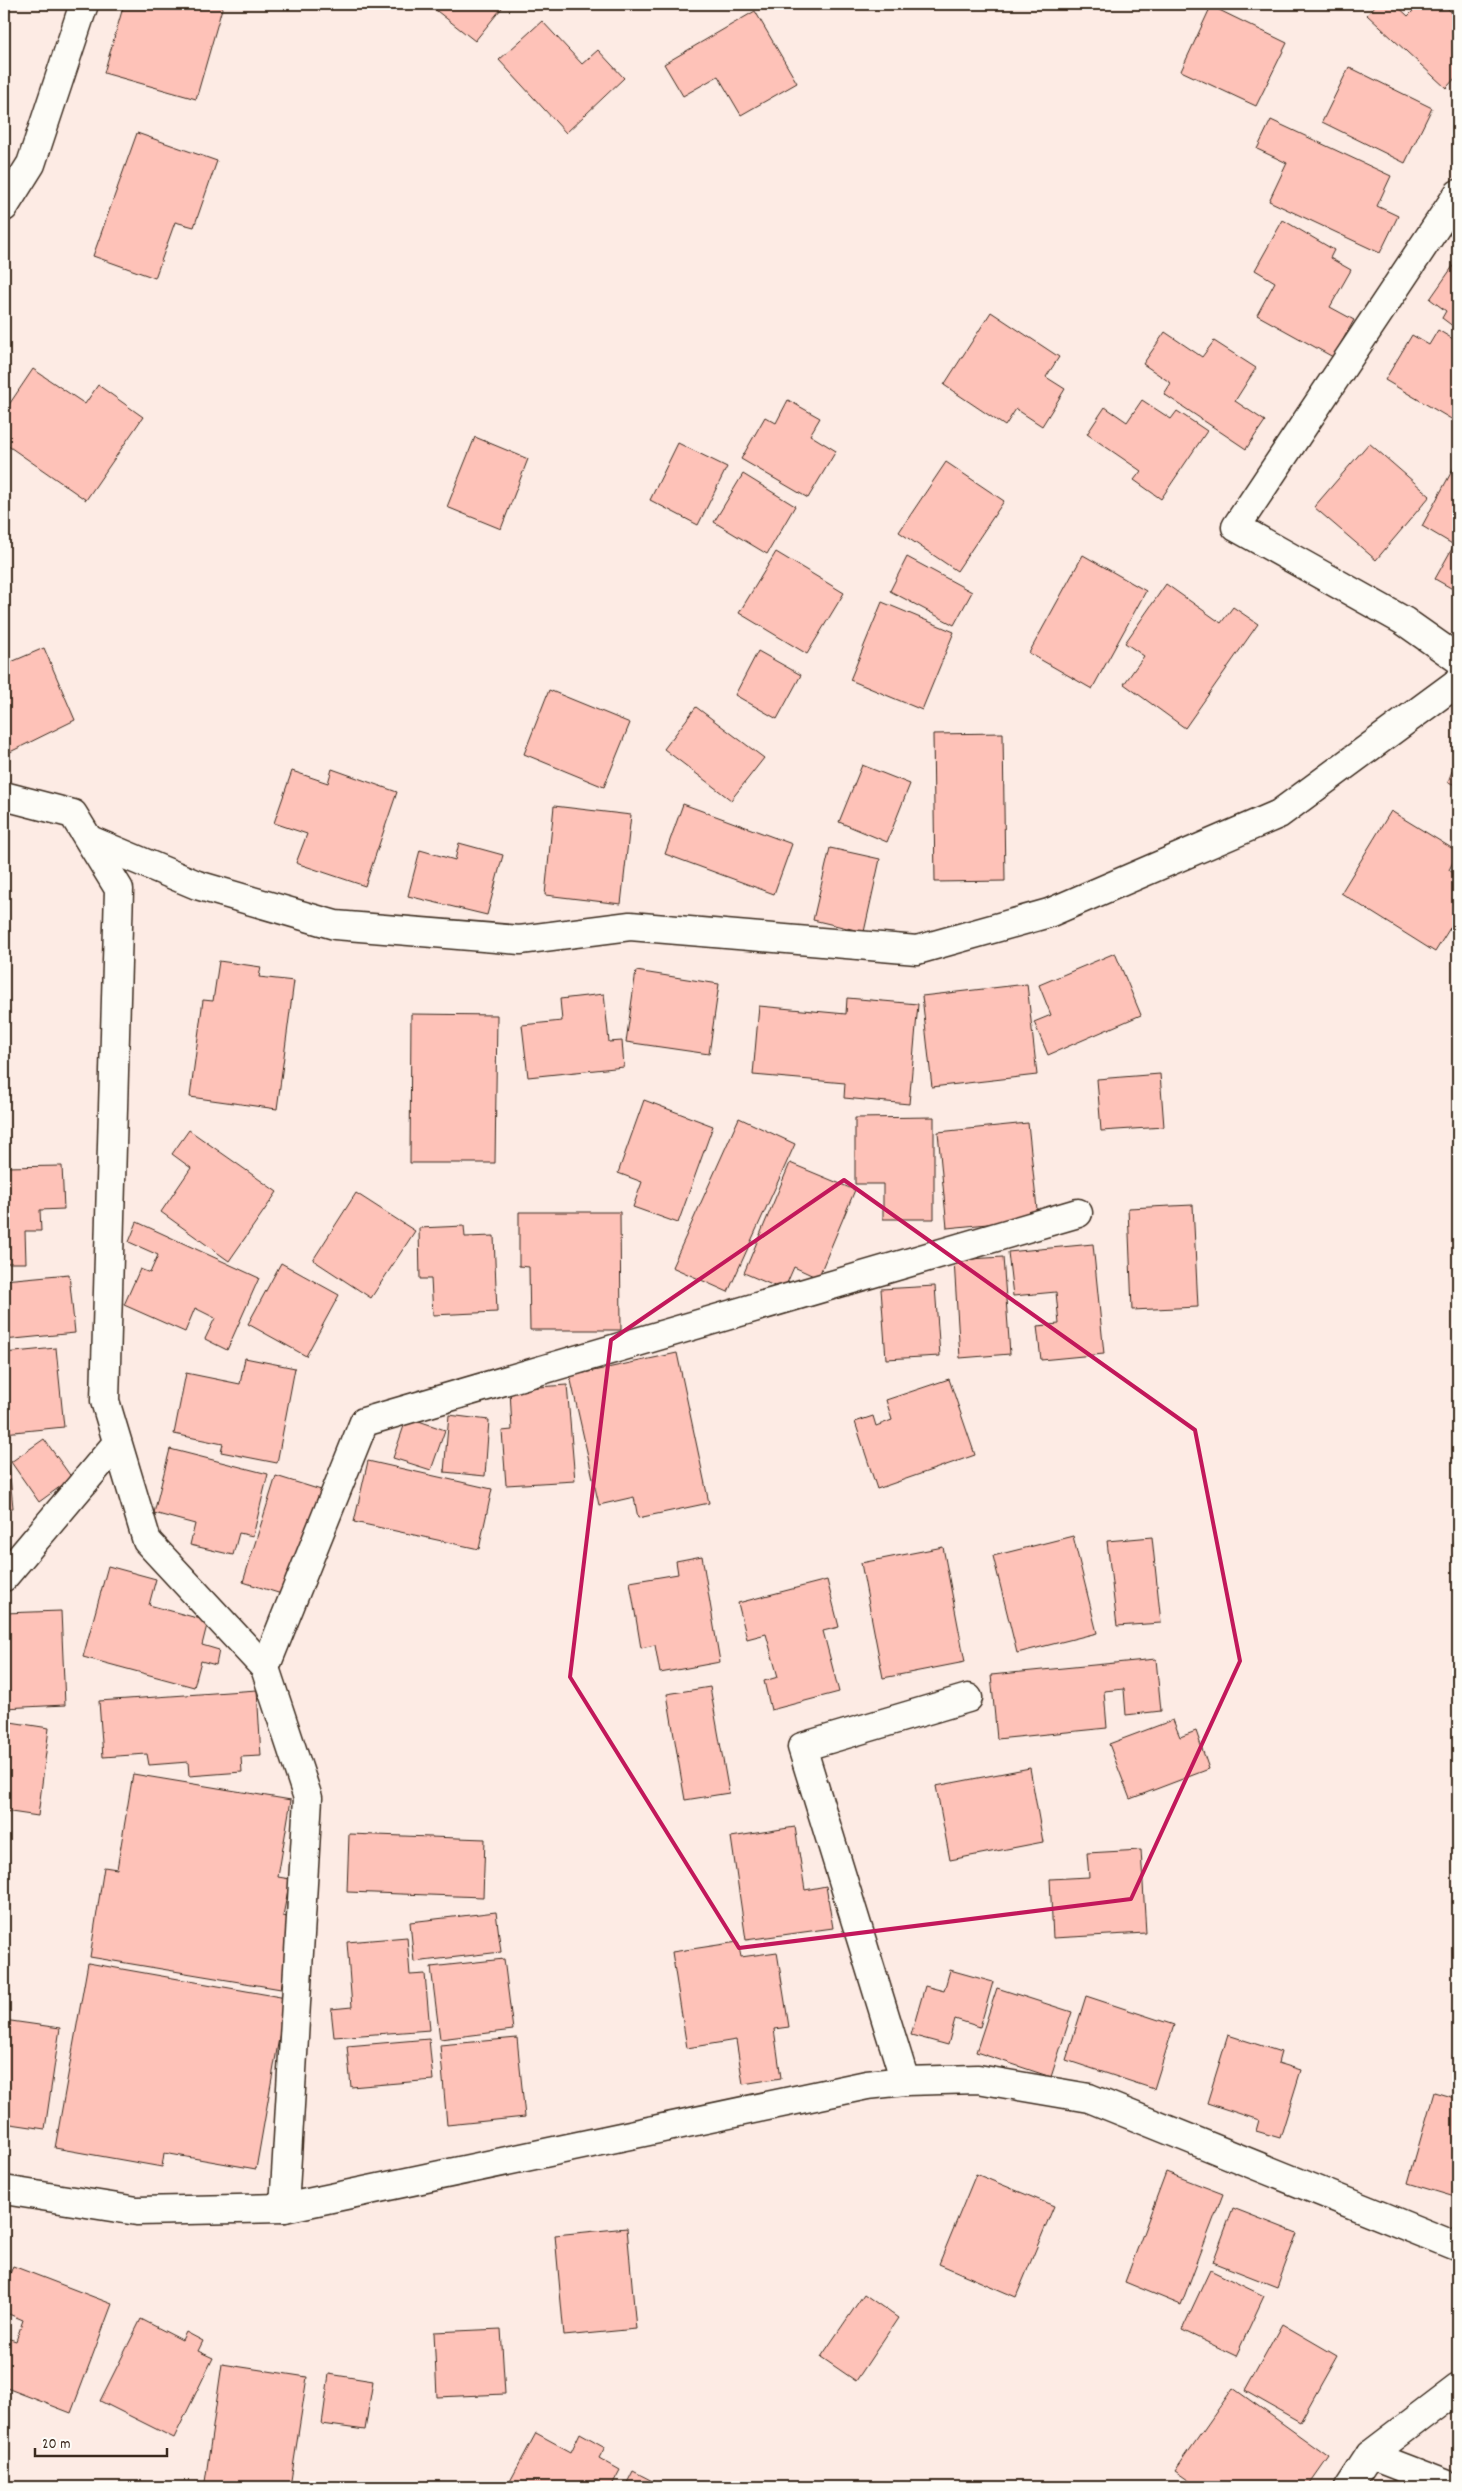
<svg xmlns="http://www.w3.org/2000/svg" width="1462" height="2491" viewBox="0 0 1462 2491" font-family="Dekko,sans-serif">
<style>
.building{fill:#fec2b8;stroke:#3b2a1e}
.lines{fill:none;stroke-linecap:round;stroke-linejoin:round}
.minor-casing{stroke:#3b2a1e;stroke-width:31}
.minor{stroke:#fdfcf7;stroke-width:28}
.marked{fill:none;stroke:#c2185b;stroke-width:4;stroke-linejoin:round}
</style>
<rect width="100%" height="100%" fill="#fdebe4"/>
<filter id="ink" filterUnits="userSpaceOnUse"><feTurbulence type="fractalNoise" baseFrequency=".02" numOctaves="2"/><feDisplacementMap in="SourceGraphic" scale="10" xChannelSelector="R" yChannelSelector="G"/><feConvolveMatrix kernelMatrix="1 2 1 2 8 2 1 2 1" color-interpolation-filters="sRGB"/></filter>
<g filter="url(#ink)">
<!-- building -->
<g class="building">
<path d="M124,4L223,5L196,99L104,73Z"/>
<path d="M428,4H505L475,41Z"/>
<path d="M1377,4H1395L1408,16L1420,4H1443L1458,19V75L1446,88L1367,15Z"/>
<path d="M1211,6L1287,43L1256,106L1181,71Z"/>
<path d="M755,11L797,83L741,115L718,76L683,96L664,64Z"/>
<path d="M542,21L582,64L598,50L624,78L566,133L499,60Z"/>
<path d="M1349,67L1432,108L1405,163L1322,122Z"/>
<path d="M1271,120L1391,176L1377,206L1398,216L1380,253L1269,201L1287,163L1257,149Z"/>
<path d="M137,133L217,161L194,227L175,222L155,278L93,256Z"/>
<path d="M1283,220L1334,250L1330,258L1351,270L1330,307L1354,320L1333,357L1257,315L1275,282L1255,270Z"/>
<path d="M1458,259V330L1442,318L1446,311L1430,299Z"/>
<path d="M991,312L1059,357L1046,377L1065,389L1042,426L1016,409L1005,426L944,385Z"/>
<path d="M1438,330L1458,342V423L1385,380L1412,335L1429,345Z"/>
<path d="M1165,332L1202,357L1214,341L1256,368L1235,401L1265,421L1246,449L1164,394L1171,383L1143,364Z"/>
<path d="M33,369L85,404L98,385L143,417L86,500L4,443V412Z"/>
<path d="M788,400L820,418L810,435L836,451L808,498L741,459L765,417L776,423Z"/>
<path d="M1142,400L1171,419L1177,411L1207,431L1161,499L1134,480L1141,471L1087,434L1105,407L1127,422Z"/>
<path d="M475,437L528,459L501,529L447,507Z"/>
<path d="M678,443L727,467L698,525L650,500Z"/>
<path d="M1369,443L1430,496L1376,560L1314,507Z"/>
<path d="M1458,460V592L1435,579L1454,545L1422,526Z"/>
<path d="M946,462L1004,501L957,571L899,532Z"/>
<path d="M743,474L795,506L767,554L714,522Z"/>
<path d="M776,552L844,593L807,654L739,613Z"/>
<path d="M1083,555L1146,591L1092,689L1029,653Z"/>
<path d="M907,557L972,592L954,625L890,591Z"/>
<path d="M1166,584L1221,623L1233,607L1258,624L1185,728L1124,684L1144,656L1125,643Z"/>
<path d="M882,602L954,632L922,710L850,680Z"/>
<path d="M44,648L75,720L4,755V665Z"/>
<path d="M758,651L801,675L777,719L735,695Z"/>
<path d="M549,690L630,723L604,787L524,754Z"/>
<path d="M696,707L764,758L731,800L664,749Z"/>
<path d="M1003,733L1005,881L935,882L933,734Z"/>
<path d="M1458,755V786L1448,782Z"/>
<path d="M862,765L910,784L887,842L839,822Z"/>
<path d="M332,769L397,792L365,886L296,863L307,834L274,823L292,771L328,783Z"/>
<path d="M683,804L792,844L774,894L665,854Z"/>
<path d="M554,806L631,815L621,904L545,895Z"/>
<path d="M1391,811L1458,852L1449,870L1458,876V915L1435,952L1341,893Z"/>
<path d="M459,843L503,855L487,915L408,896L420,850L455,860Z"/>
<path d="M830,848L880,859L864,932L813,920Z"/>
<path d="M1115,953L1141,1015L1048,1055L1034,1022L1051,1015L1039,985Z"/>
<path d="M219,961L261,967L259,977L294,981L277,1109L190,1097L203,1000L213,1001Z"/>
<path d="M636,971L719,984L709,1054L626,1042Z"/>
<path d="M1027,984L1037,1075L932,1087L922,996Z"/>
<path d="M604,994L609,1042L622,1041L624,1067L528,1077L522,1025L562,1021L560,999Z"/>
<path d="M847,998L918,1004L909,1104L844,1098L845,1083L753,1075L759,1006L846,1014Z"/>
<path d="M411,1014L497,1015L495,1163H410Z"/>
<path d="M1160,1074L1164,1127L1101,1131L1097,1079Z"/>
<path d="M644,1100L713,1126L678,1223L633,1207L642,1182L618,1173Z"/>
<path d="M934,1117V1219H883V1184H855V1118Z"/>
<path d="M739,1118L795,1144L728,1292L672,1267Z"/>
<path d="M1028,1123L1038,1219L947,1228L938,1132Z"/>
<path d="M189,1130L277,1192L229,1261L161,1212L191,1168L172,1154Z"/>
<path d="M790,1163L855,1190L818,1278L794,1267L784,1290L744,1273Z"/>
<path d="M62,1166L64,1209L40,1210L41,1231H25L26,1263H4V1167Z"/>
<path d="M356,1193L415,1231L371,1298L313,1260Z"/>
<path d="M1193,1205L1198,1307L1132,1310L1128,1208Z"/>
<path d="M519,1212H620L621,1330H530L529,1267L519,1266Z"/>
<path d="M137,1222L259,1278L227,1350L205,1339L215,1318L195,1308L185,1332L124,1305L140,1269L150,1273L158,1255L129,1242Z"/>
<path d="M464,1226L465,1237L494,1236L497,1312L433,1315L431,1279H420L419,1228Z"/>
<path d="M1093,1244L1104,1354L1041,1360L1037,1326L1059,1324L1056,1292L1013,1296L1008,1252Z"/>
<path d="M1003,1257L1010,1354L960,1358L954,1260Z"/>
<path d="M281,1263L339,1295L306,1356L248,1324Z"/>
<path d="M69,1274L75,1333L4,1340V1280Z"/>
<path d="M935,1286L940,1356L886,1359L881,1289Z"/>
<path d="M56,1348L64,1427L4,1433V1353Z"/>
<path d="M677,1353L709,1503L638,1518L634,1497L599,1505L570,1376Z"/>
<path d="M245,1358L295,1368L277,1463L221,1452L223,1444L174,1434L186,1373L240,1384Z"/>
<path d="M949,1379L975,1455L877,1489L855,1422L873,1416L876,1426L892,1420L886,1400Z"/>
<path d="M567,1385L575,1481L506,1485L502,1431L512,1430L510,1389Z"/>
<path d="M449,1415L489,1420L485,1476L444,1472Z"/>
<path d="M407,1417L445,1430L431,1470L393,1458Z"/>
<path d="M44,1439L72,1478L39,1502L11,1462Z"/>
<path d="M170,1449L268,1474L253,1536L239,1533L233,1555L190,1545L195,1524L154,1513Z"/>
<path d="M368,1461L492,1489L479,1549L354,1522Z"/>
<path d="M9,1465L13,1508L4,1509V1466Z"/>
<path d="M276,1476L321,1490L288,1596L243,1582Z"/>
<path d="M1073,1536L1097,1633L1017,1653L993,1556Z"/>
<path d="M1152,1537L1161,1623L1117,1626L1107,1541Z"/>
<path d="M943,1547L965,1662L883,1678L861,1563Z"/>
<path d="M702,1556L720,1662L660,1673L655,1645L641,1648L630,1582L678,1574L676,1561Z"/>
<path d="M108,1566L156,1579L149,1605L208,1621L202,1645L219,1650L216,1665L201,1661L194,1687L83,1657Z"/>
<path d="M827,1580L839,1627L823,1631L839,1692L771,1710L764,1681L778,1677L766,1634L747,1639L738,1603Z"/>
<path d="M61,1611L65,1705L4,1708V1613Z"/>
<path d="M1156,1659L1161,1711L1126,1715L1124,1689L1104,1691L1107,1728L997,1739L991,1675Z"/>
<path d="M710,1687L729,1793L685,1800L667,1694Z"/>
<path d="M257,1690L261,1756L241,1757L242,1772L189,1776L188,1762L149,1765L147,1754L103,1757L99,1701Z"/>
<path d="M1173,1720L1180,1737L1196,1731L1209,1769L1130,1799L1109,1744Z"/>
<path d="M4,1721L49,1728L38,1816L4,1811Z"/>
<path d="M1030,1768L1043,1842L950,1860L936,1786Z"/>
<path d="M133,1774L291,1800L278,1877L290,1879L283,1916L292,1918L281,1989L90,1957L104,1867L117,1869Z"/>
<path d="M795,1827L805,1890L826,1886L833,1928L746,1940L731,1837Z"/>
<path d="M349,1834L485,1839L483,1897L347,1892Z"/>
<path d="M1141,1850L1146,1933L1053,1938L1050,1879L1089,1877L1087,1853Z"/>
<path d="M496,1912L501,1952L414,1962L410,1922Z"/>
<path d="M407,1937L410,1975L425,1974L430,2030L334,2037L331,2009L352,2007L347,1942Z"/>
<path d="M738,1942L741,1957L777,1952L789,2027L774,2029L781,2078L743,2084L736,2040L687,2048L672,1952Z"/>
<path d="M504,1959L513,2030L440,2039L431,1967Z"/>
<path d="M88,1963L286,1998L256,2169L164,2153L162,2167L55,2148Z"/>
<path d="M950,1970L993,1982L980,2027L955,2019L948,2045L911,2035L925,1986L944,1991Z"/>
<path d="M997,1988L1072,2012L1051,2077L976,2052Z"/>
<path d="M1086,1996L1174,2025L1154,2089L1066,2060Z"/>
<path d="M4,2020L60,2028L45,2129L4,2123Z"/>
<path d="M1228,2035L1281,2052L1278,2063L1301,2070L1280,2138L1256,2131L1259,2120L1207,2103Z"/>
<path d="M517,2038L525,2117L447,2125L440,2045Z"/>
<path d="M429,2039L433,2080L351,2087L347,2046Z"/>
<path d="M1434,2092L1458,2099V2198L1408,2183Z"/>
<path d="M1166,2172L1223,2194L1181,2305L1125,2282Z"/>
<path d="M976,2174L1054,2206L1016,2297L939,2264Z"/>
<path d="M1233,2208L1297,2233L1277,2287L1213,2262Z"/>
<path d="M627,2228L636,2329L564,2336L555,2235Z"/>
<path d="M13,2266L112,2304L71,2413L4,2387V2337L16,2341L23,2320L4,2312V2289Z"/>
<path d="M1210,2270L1264,2296L1236,2356L1182,2330Z"/>
<path d="M864,2294L898,2318L856,2381L821,2357Z"/>
<path d="M141,2319L182,2340L186,2332L203,2341L198,2351L213,2358L174,2438L100,2401Z"/>
<path d="M1282,2324L1337,2356L1300,2422L1245,2391Z"/>
<path d="M501,2329L505,2394L437,2397L434,2332Z"/>
<path d="M222,2364L307,2377L290,2487H235L205,2482Z"/>
<path d="M329,2374L373,2381L365,2430L322,2424Z"/>
<path d="M1233,2388L1329,2457L1308,2487H1198L1175,2471Z"/>
<path d="M536,2433L571,2452L580,2433L605,2447L599,2458L620,2470L611,2487H507Z"/>
<path d="M633,2471L664,2487H625Z"/>
</g>
<g class="lines">
<defs>
<g id="minor">
<path d="M1458,194L1236,527L1404,621L1458,659"/>
<path d="M4,207L31,164L84,4"/>
<path d="M4,796L73,814L119,889L105,1401L147,1541L265,1668L308,1798L284,2208"/>
<path d="M90,840L197,885L335,925L520,940L630,926L917,950L1049,913L1279,814L1458,682"/>
<path d="M4,1577L117,1443"/>
<path d="M265,1668L364,1422L1078,1213"/>
<path d="M905,2081L802,1747L968,1698"/>
<path d="M4,2190L137,2211L284,2208L867,2085L905,2081L978,2079L1089,2098L1458,2247"/>
<path d="M1370,2455L1453,2487"/>
<path d="M1349,2487L1370,2455L1458,2388"/>
</g>
</defs>
<!-- minor casing -->
<use href="#minor" class="minor-casing"/>
<!-- minor -->
<use href="#minor" class="minor"/>
</g>
</g>
<!-- marked area -->
<path class="marked" d="M844,1180L1195,1430L1240,1661L1131,1899L739,1948L570,1677L611,1340Z"/>
<!-- margin -->
<rect width="1462" height="2491" fill="none" stroke="#fdfcf7" stroke-width="20"/>
<rect x="10" y="10" width="1442" height="2471" fill="none" stroke="#3b2a1e" stroke-width="2" filter="url(#ink)"/>
<!-- scale -->
<path d="M35 2448v8h132v-8" fill="none" stroke="#3b2a1e" stroke-width="2.5"/>
<text x="42" y="2448" font-size="15" fill="#3b2a1e" stroke="#fdfcf7" stroke-width="4" paint-order="stroke">20 m</text>
</svg>
